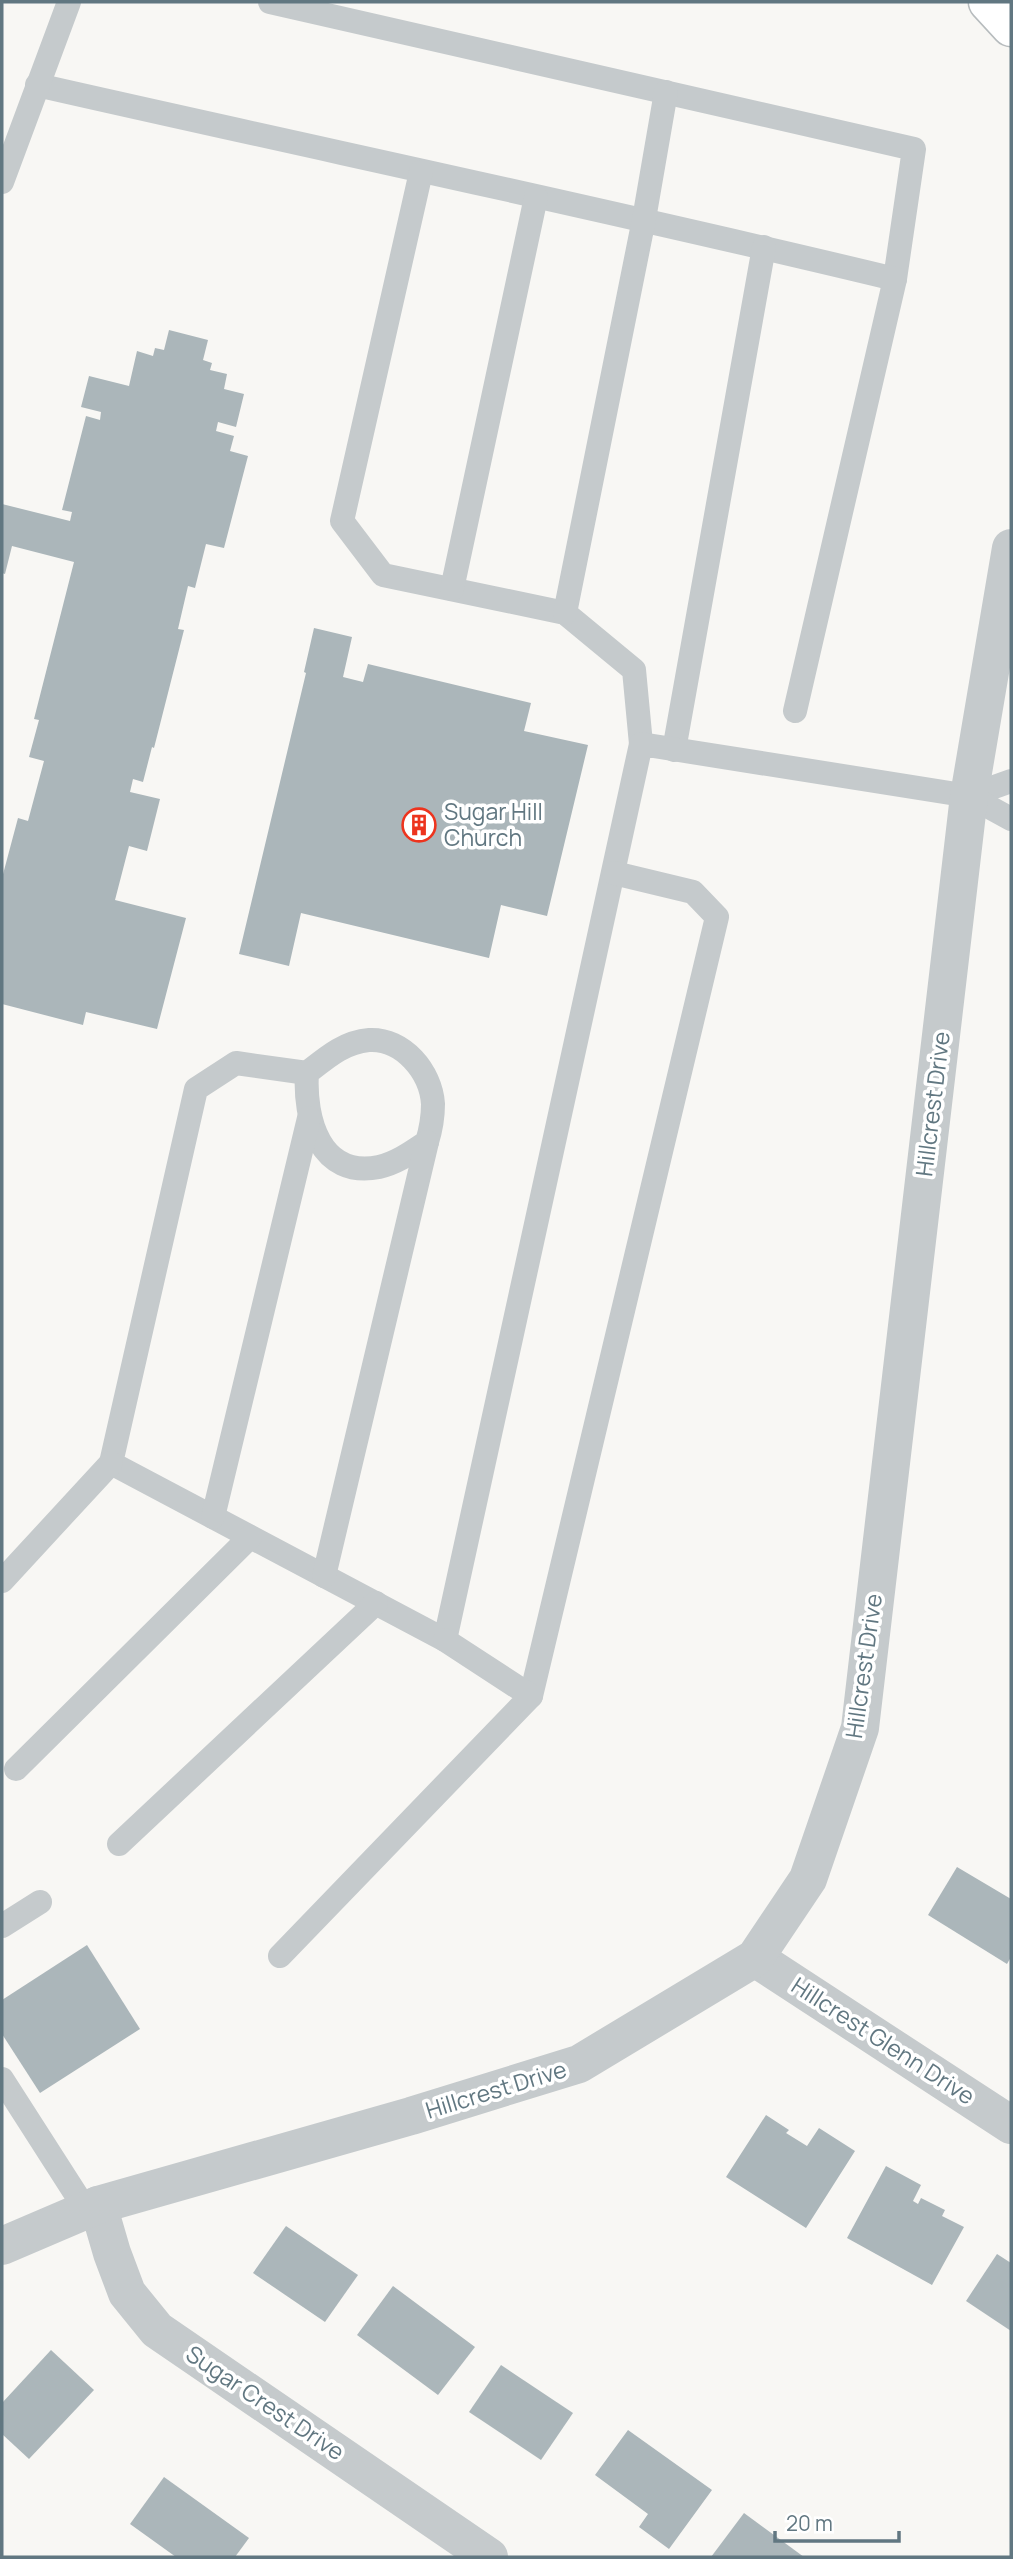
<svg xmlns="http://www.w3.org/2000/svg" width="1013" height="2559" viewBox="0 0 1013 2559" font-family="Manrope,sans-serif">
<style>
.building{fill:#abb6ba}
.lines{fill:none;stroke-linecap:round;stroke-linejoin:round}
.trunk-casing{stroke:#b7bcbe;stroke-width:41}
.service{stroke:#c5cacc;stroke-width:24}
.minor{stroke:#c5cacc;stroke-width:38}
.tertiary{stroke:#c5cacc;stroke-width:38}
.trunk{stroke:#fff;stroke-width:38}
.labels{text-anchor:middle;stroke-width:7;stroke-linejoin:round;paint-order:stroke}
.poi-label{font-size:23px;fill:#617781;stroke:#fff;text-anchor:start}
.street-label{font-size:23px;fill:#617781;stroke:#fff}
</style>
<rect width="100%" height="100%" fill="#f8f7f4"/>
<!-- building -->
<g class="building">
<path d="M169,330L208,340L203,360L212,363L210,370L227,374L224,389L244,394L236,427L218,422L216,431L234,436L230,451L248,456L224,548L206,544L195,588L188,586L178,629L184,630L154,748L152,747L143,782L133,779L130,792L160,799L147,851L129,846L115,900L186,918L157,1029L86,1012L83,1025L2,1004V878L18,818L28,821L44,761L29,757L39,720L34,719L74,562L12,546L5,574L2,573V504L70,521L72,512L62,510L86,416L100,420L101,412L81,407L89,376L129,386L137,351L153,356L155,348L164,350Z"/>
<path d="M314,628L352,637L343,677L363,682L368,664L531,703L524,731L588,745L547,916L501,905L489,958L301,913L289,966L239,954L306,673L304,672Z"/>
<path d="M957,1867L1011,1899V1957L1007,1964L928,1915Z"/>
<path d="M87,1945L140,2029L40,2093L2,2034V2000Z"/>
<path d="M766,2115L789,2130L786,2133L807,2146L819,2128L855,2151L806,2228L726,2177Z"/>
<path d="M886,2166L921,2185L913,2201L918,2204L921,2198L945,2210L942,2216L964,2227L932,2285L847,2238Z"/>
<path d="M286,2226L358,2275L325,2322L253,2273Z"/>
<path d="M997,2254L1011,2263V2331L966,2301Z"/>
<path d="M393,2286L475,2347L438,2395L357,2335Z"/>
<path d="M51,2350L94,2390L29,2459L2,2434V2403Z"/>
<path d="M501,2365L573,2413L541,2460L469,2412Z"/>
<path d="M628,2430L712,2490L669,2549L639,2527L648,2514L595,2475Z"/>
<path d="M164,2477L249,2538L235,2557H176L130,2524Z"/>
<path d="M744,2513L804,2557H711Z"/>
</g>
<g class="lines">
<defs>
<path id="trunk" d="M988,2L1011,27"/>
</defs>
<!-- trunk casing -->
<use href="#trunk" class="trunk-casing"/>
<!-- service -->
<g class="service">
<path d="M270,2L914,149L895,279"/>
<path d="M37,85C323,150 610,210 895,279L795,711"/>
<path d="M421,172L342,521L383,575L565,613L634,670L641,744"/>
<path d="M2,182L69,2"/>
<path d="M452,589L536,197"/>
<path d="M565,613L644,219L666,92"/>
<path d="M674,750L764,247"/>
<path d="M969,796L1011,781"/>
<path d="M307,1073C304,1119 320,1179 379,1167C397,1163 412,1152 427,1142C431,1129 433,1117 433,1104C431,1072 403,1038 369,1040C344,1042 326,1058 307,1073L236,1063L196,1089L111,1463L445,1640L641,744L969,796L1011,819"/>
<path d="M213,1517L309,1118"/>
<path d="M324,1576L427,1142"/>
<path d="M2,1581L111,1463"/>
<path d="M531,1696L717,917L693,892L614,873"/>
<path d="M16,1769L250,1537"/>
<path d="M119,1844L376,1603"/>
<path d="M2,1926L40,1902"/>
<path d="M280,1956L531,1696L445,1640"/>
<path d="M2,2079L86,2210"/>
</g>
<!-- minor -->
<g class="minor">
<path d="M755,1958L1011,2125"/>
<path d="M98,2205L112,2253L127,2293L157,2330L489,2557"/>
</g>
<!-- tertiary -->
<path class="tertiary" d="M2,2246L98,2205L411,2116L579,2064L755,1958L808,1879L860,1728L969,796L1011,548"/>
<!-- trunk -->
<use href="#trunk" class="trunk"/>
</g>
<!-- icons -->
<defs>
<symbol id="building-ring" viewBox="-11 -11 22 22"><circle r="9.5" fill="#fff" stroke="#ed341e" stroke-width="1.5"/><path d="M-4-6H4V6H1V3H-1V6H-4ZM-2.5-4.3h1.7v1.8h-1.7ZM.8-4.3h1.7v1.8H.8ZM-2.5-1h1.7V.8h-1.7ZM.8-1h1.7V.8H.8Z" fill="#ed341e"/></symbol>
</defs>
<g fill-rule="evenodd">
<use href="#building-ring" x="400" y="806" width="38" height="38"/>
</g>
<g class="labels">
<!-- poi labels -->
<g class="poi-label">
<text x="444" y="820">Sugar Hill<tspan x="444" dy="26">Church</tspan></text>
</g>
<!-- street labels -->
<g class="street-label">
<text transform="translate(933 1104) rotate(-83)" y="8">Hillcrest Drive</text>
<text transform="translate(864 1666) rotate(-82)" y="8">Hillcrest Drive</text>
<text transform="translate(883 2041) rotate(33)" y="8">Hillcrest Glenn Drive</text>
<text transform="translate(496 2090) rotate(-17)" y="8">Hillcrest Drive</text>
<text transform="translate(265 2403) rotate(34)" y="8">Sugar Crest Drive</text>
</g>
</g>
<!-- border -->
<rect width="1013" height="2559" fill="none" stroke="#617781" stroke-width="7"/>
<!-- scale -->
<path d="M775 2531v10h124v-10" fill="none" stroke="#617781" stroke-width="3.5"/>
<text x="786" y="2531" font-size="21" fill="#617781" stroke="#ffffff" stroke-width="5" paint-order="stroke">20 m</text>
</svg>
